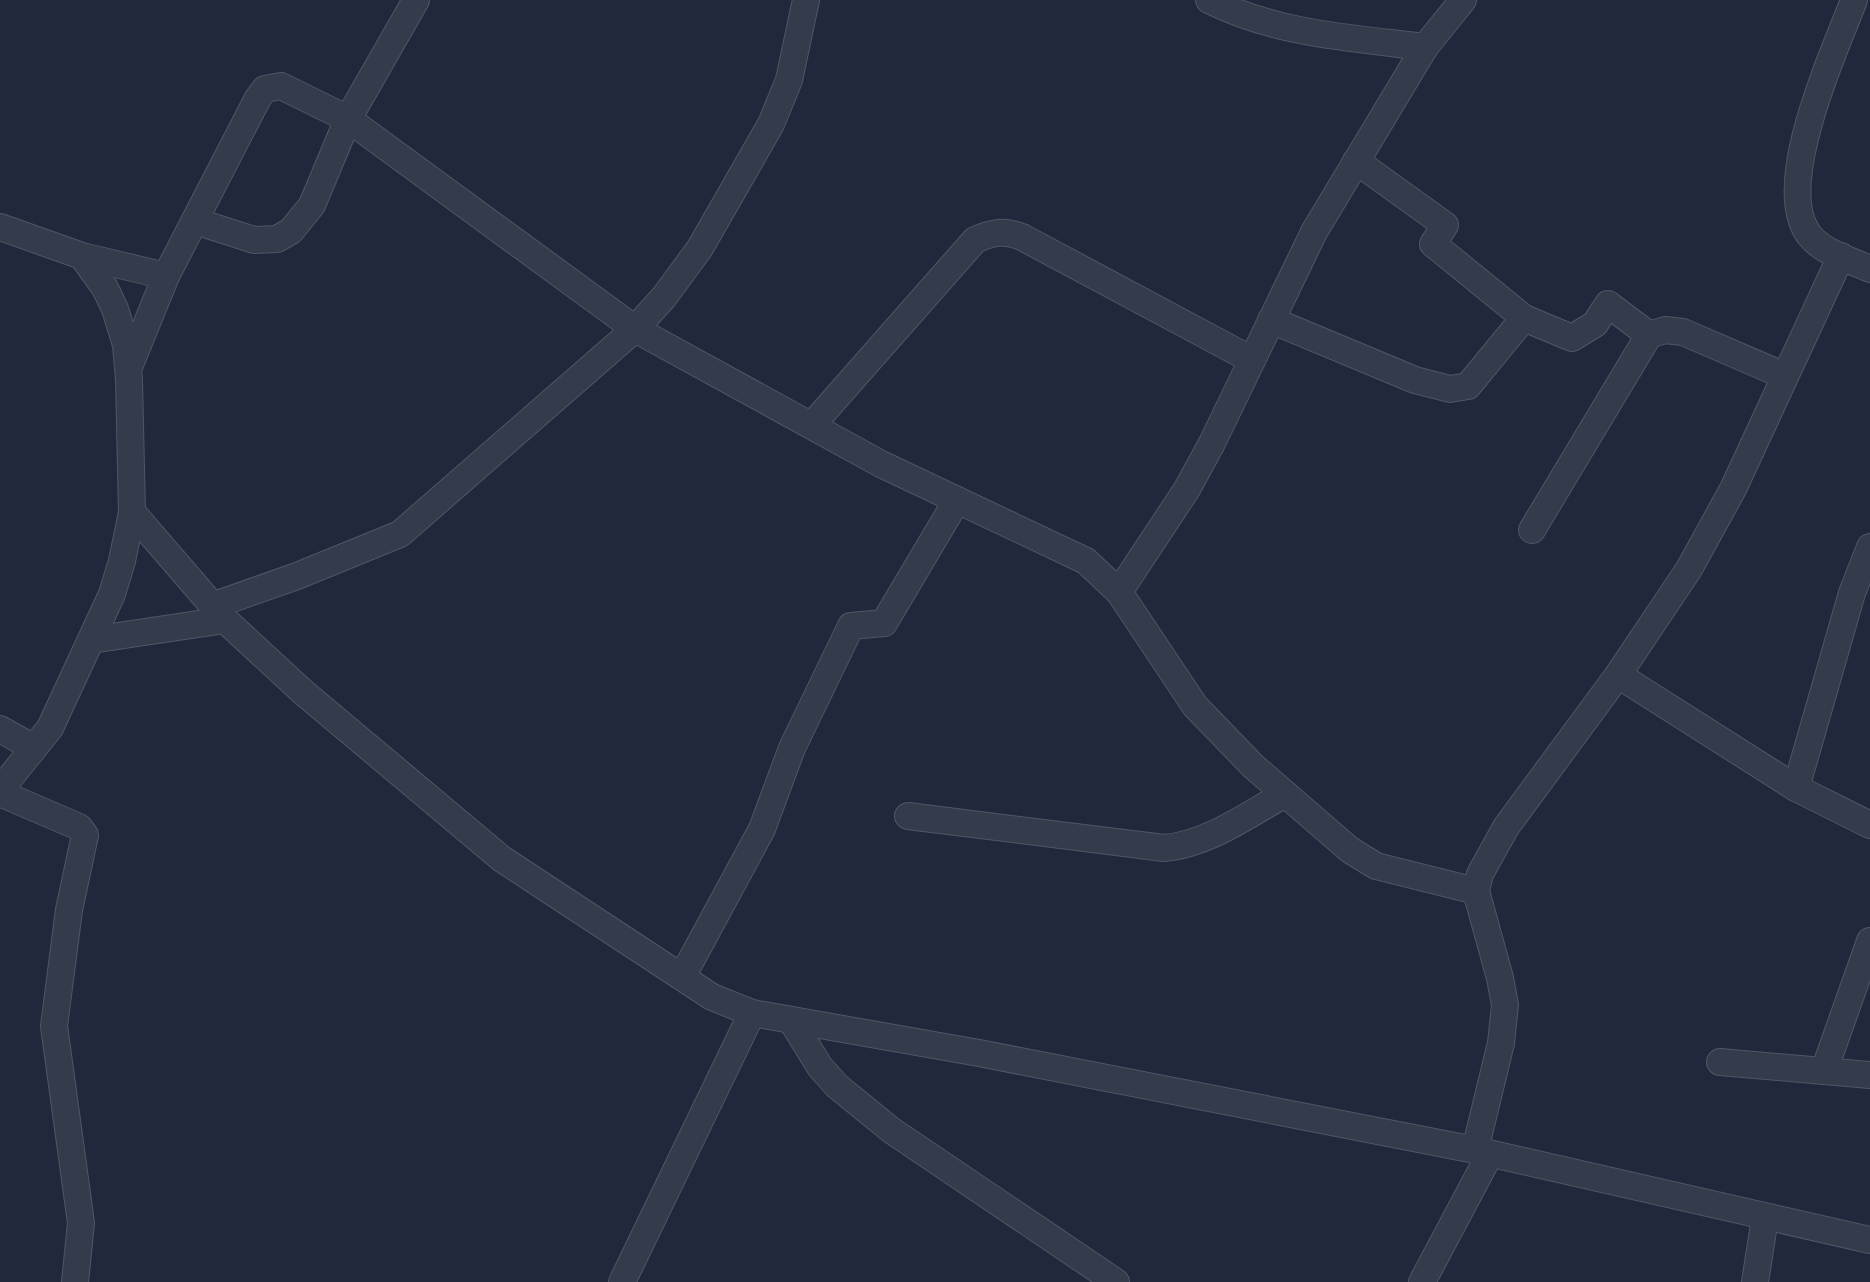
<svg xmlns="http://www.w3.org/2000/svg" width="1870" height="1282" viewBox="0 0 1870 1282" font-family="'Exo 2',sans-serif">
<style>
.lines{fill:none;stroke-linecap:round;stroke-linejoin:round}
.minor-casing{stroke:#4f5667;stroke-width:28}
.minor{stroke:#343c4c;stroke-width:26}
</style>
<rect width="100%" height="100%" fill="#20293c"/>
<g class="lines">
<defs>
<g id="minor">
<path d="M1209,0C1276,34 1352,38 1425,47"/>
<path d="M1854,0C1834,53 1771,188 1810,236C1824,253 1850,260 1870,269"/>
<path d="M1356,161L1445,225L1433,244L1524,318"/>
<path d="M195,221L254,240L277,239L291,231L312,205L348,119L416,0"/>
<path d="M0,227L82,256L105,288L115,309L126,345L129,380L132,512L122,561L112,594L50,728L0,790"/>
<path d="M82,256L166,276L129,367"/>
<path d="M166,276L258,98L265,89L281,86L348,119L635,329L881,464L1086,561L1119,592L1195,706L1253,766L1350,850L1376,866L1476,891"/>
<path d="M1271,320L1415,380L1450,389L1468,386L1524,318L1572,338L1595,324L1608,304L1649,335"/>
<path d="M812,425L975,240C993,232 1004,230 1022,237L1252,360"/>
<path d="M132,512L225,620L303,692L502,859L712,997L752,1013L979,1053L1475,1150L1870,1240"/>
<path d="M1532,530L1649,335L1665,330L1683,332L1785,376"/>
<path d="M1119,592L1187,489L1212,443L1314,232L1425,47L1463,0"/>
<path d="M212,606L297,576L400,534L635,329L664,297L700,248L771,124L789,80L806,0"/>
<path d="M91,640L225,620"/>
<path d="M1618,675L1796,788L1870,825"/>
<path d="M0,729L34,748"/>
<path d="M1796,788L1852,593L1870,547"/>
<path d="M0,793L79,827L85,835L69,910L54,1026L81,1223L75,1282"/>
<path d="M908,816L1164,848C1208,844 1246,816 1285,794"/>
<path d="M682,977L762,829L792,748L851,626L884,623L957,500"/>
<path d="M791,1020L820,1067L837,1086L891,1130L1116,1282"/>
<path d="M1720,1062L1870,1075"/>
<path d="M1824,1071L1870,941"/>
<path d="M1475,1150L1501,1043L1505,1005L1500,978L1476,891L1480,874L1506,827L1618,675L1689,569L1733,489L1841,256"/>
<path d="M622,1282L752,1013"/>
<path d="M1422,1282L1490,1154"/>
<path d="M1755,1282L1765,1218"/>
</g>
</defs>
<!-- minor casing -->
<use href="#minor" class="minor-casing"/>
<!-- minor -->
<use href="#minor" class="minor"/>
</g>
</svg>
